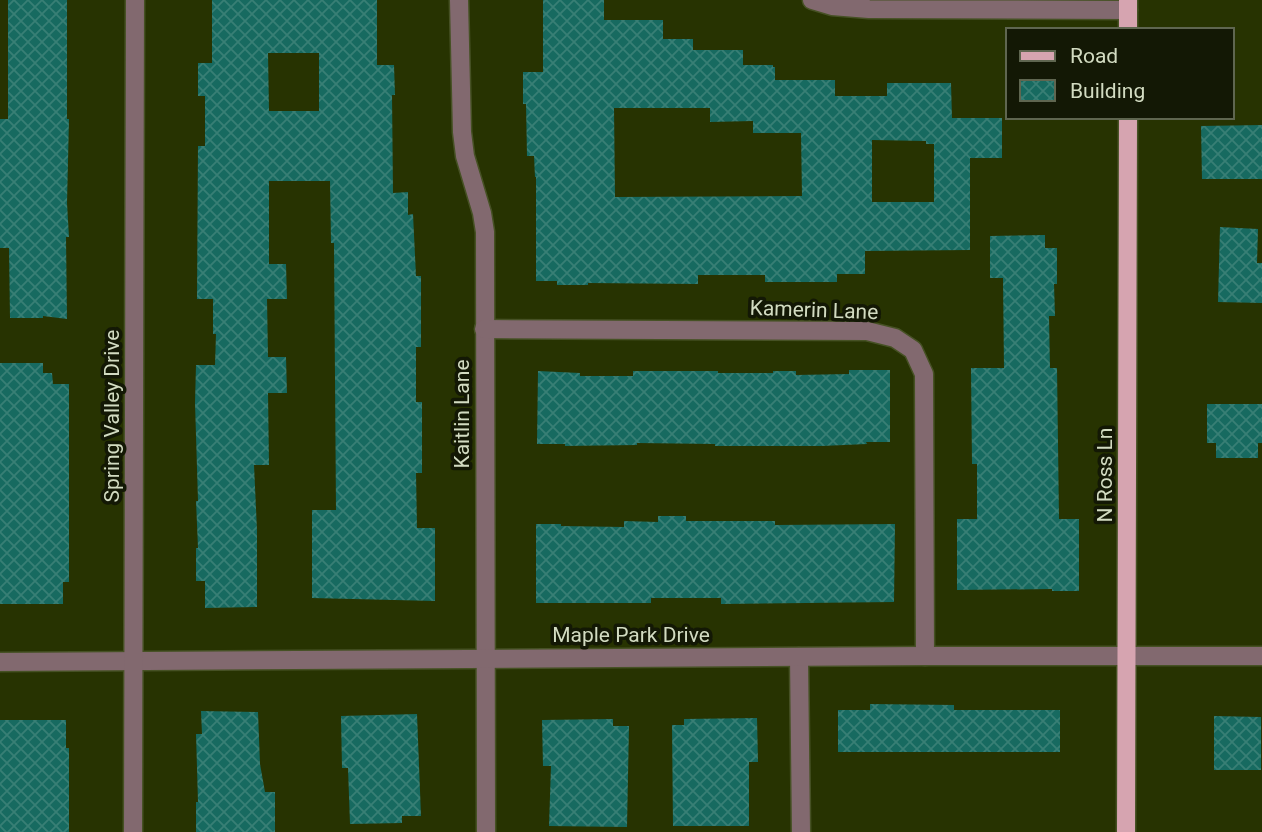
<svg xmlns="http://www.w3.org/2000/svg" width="1262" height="832" viewBox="0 0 1262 832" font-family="Roboto,sans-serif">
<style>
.building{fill:url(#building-cross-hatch);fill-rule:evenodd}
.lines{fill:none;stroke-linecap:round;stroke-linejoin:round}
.minor-casing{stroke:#465124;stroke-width:21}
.major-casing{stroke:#465124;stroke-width:21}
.minor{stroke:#82696f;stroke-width:18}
.major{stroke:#d6a4b0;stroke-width:18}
.labels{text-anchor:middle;stroke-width:7;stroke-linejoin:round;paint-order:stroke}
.street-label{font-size:21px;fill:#d2dbc1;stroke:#131805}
</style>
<defs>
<pattern id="building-cross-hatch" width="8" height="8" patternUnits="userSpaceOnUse" patternTransform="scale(1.75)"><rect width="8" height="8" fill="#176a60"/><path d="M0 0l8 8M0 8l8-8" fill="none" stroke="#387f75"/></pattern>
</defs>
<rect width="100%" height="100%" fill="#273301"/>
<!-- building -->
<g class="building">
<path d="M8,0H67V119H69L67,203L69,237H66L67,319L43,316V318H10L9,248H0V119H8Z"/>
<path d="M212,0H377V65H394L395,95H392L393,193L408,192V215L413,214L416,276H421V347H416V402H422V473H416L417,528H435V601L312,598V510H336L334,243H331L330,181H269V264H286L287,299H267L268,357H286L287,393H268L269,465H254L257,530V607L205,608V581H196V548H198L196,501H198L195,403L196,365H215L216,334H213V299H197L198,146H205V96H198V63H212ZM268,53H319V111H269Z"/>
<path d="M543,0H604V20H663V39H693V50H743V65H773V67H775V80H835V96H887V83H951L952,118H1002V158H970V250L865,251V274H837V282H765V275H698V284L588,283V285H557V281H536V177H535L534,156H527L526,104H523V72H543ZM614,108H710V122L753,121V133H801L802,196L615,197ZM872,140L926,141V144H934V202H872Z"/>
<path d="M1262,125V179H1202L1201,126Z"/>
<path d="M1220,227L1258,229L1257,263H1262V303L1218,302Z"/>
<path d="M1045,235V248H1057V284H1054L1055,316H1049L1050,368H1057L1059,519H1079V591H1052V589L957,590V519H977V464H972L971,368H1004L1003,278H990V236Z"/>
<path d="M0,363H43V373H52L53,384H69V582H63V604H0Z"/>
<path d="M849,370H890V442H866L867,444L822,446H715V444L637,443V445L565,446V444H537L538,371L580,373V376H633V371H718V373H773V371H796V375L849,374Z"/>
<path d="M1207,404H1262V443H1258V458H1216V443H1207Z"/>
<path d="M658,516H686V521H775V525L895,524L894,602L721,604V598H651V603H536V524H561V526L624,527V521L658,522Z"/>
<path d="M870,704L954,705V710H1060V752H838V710H870Z"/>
<path d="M201,711L258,712L260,764L265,792H275V832H196V802H198L196,734H202Z"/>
<path d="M417,714L421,816H402V823L350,824L348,768H342L341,716Z"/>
<path d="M1214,716L1261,717V770H1214Z"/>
<path d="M757,718L758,762H749V826H673L672,725H684V719Z"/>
<path d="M613,719V726H629L627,827L549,826L551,766H543L542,720Z"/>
<path d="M0,720H66V748H69V832H0Z"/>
</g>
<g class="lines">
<defs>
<g id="minor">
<path d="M459,0L462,132L465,156L482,213L485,232L486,832"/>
<path d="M812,0L832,6L869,9L1128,10"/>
<path d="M484,329L867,331L895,338L913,350L924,374L925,656"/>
<path d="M799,657L801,832"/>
<path d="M0,662L925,656H1262"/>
<path d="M133,832L135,0"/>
</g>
<g id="major">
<path d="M1128,30V0"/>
<path d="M1126,832L1128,117"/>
</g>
</defs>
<!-- minor casing -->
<use href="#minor" class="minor-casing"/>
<!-- major casing -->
<use href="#major" class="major-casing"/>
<!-- minor -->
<use href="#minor" class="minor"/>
<!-- major -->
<use href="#major" class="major"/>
</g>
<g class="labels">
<!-- street labels -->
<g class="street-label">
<text transform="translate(814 310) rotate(2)" y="7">Kamerin Lane</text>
<text transform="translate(462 414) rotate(-90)" y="7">Kaitlin Lane</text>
<text transform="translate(112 416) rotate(-90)" y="7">Spring Valley Drive</text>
<text transform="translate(1105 475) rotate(-90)" y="7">N Ross Ln</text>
<text x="631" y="642">Maple Park Drive</text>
</g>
</g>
<!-- legend -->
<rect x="1006" y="28" width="228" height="91" fill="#131805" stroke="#5f6650" stroke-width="2"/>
<rect x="1020" y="51" width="35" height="10" fill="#d6a4b0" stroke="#5f6650" stroke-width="2"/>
<text x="1070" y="63" font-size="21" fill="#d2dbc1">Road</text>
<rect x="1020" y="80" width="35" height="21" fill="url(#building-cross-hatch)" stroke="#5f6650" stroke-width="2"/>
<text x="1070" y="98" font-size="21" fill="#d2dbc1">Building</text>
</svg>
